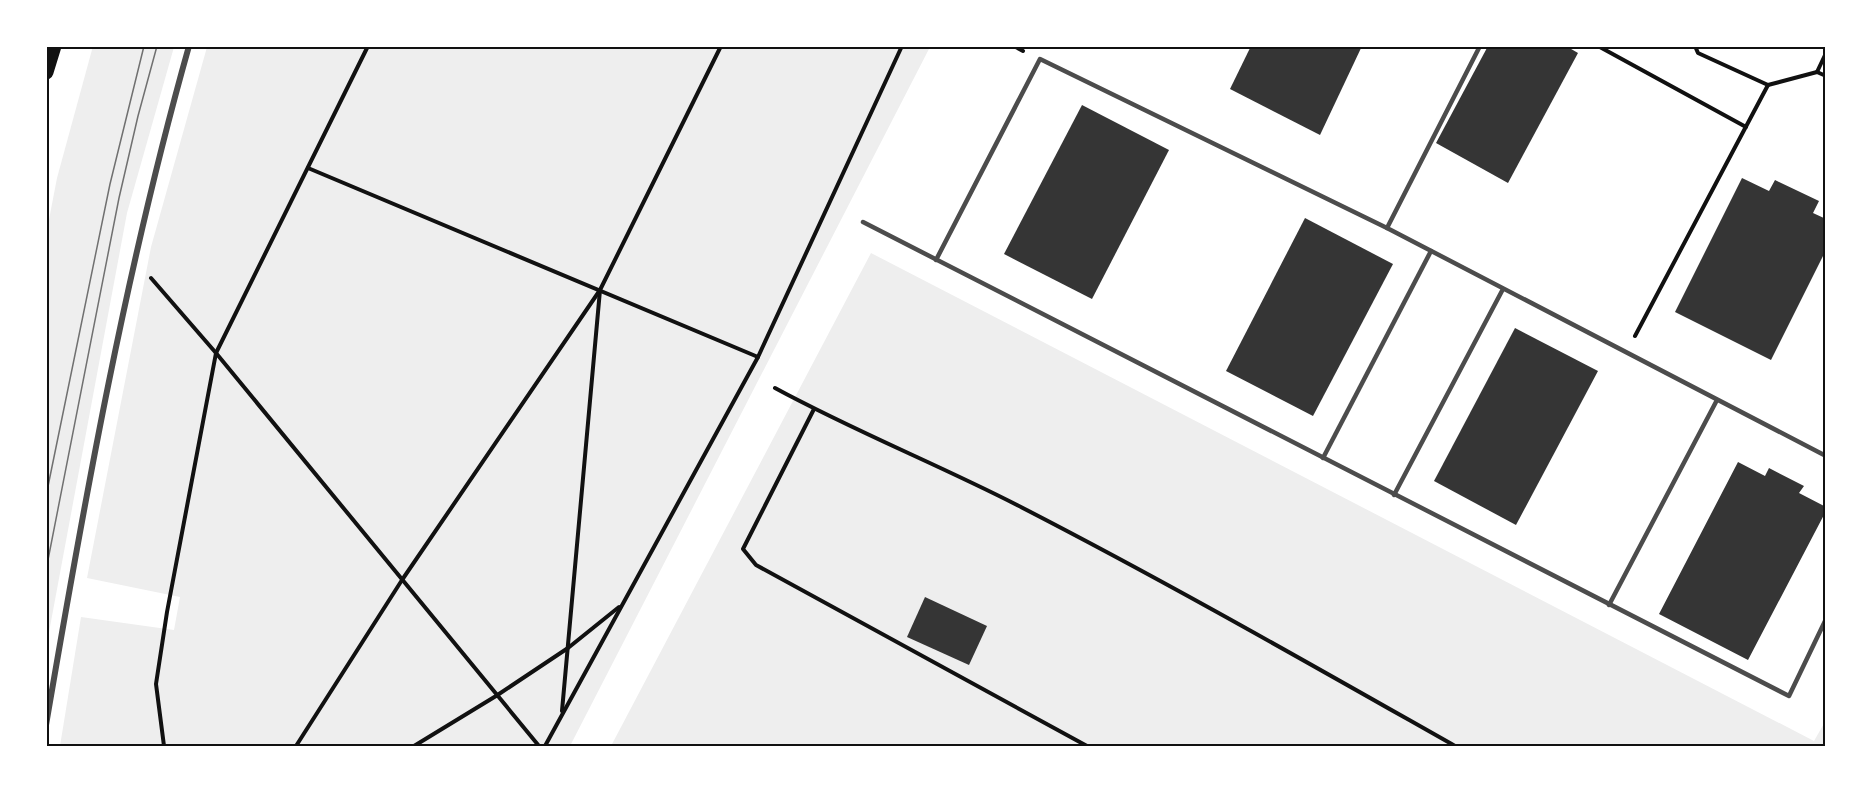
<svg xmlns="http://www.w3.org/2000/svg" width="1872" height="793" viewBox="0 0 1872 793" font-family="'Nunito Sans',sans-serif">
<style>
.green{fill:#eee}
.building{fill:#353535}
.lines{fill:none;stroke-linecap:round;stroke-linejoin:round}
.path{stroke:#111;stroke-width:4}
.service{stroke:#4c4c4c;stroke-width:4.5}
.minor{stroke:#4c4c4c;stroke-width:6}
.primary{stroke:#111;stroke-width:15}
.tram{stroke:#707070;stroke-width:1.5}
.neatline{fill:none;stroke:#111;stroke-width:2}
</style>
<rect width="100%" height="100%" fill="#fff"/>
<!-- green -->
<g class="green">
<path d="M93,46L174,47L127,213L47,643V230L57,178Z"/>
<path d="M207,47H930L570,746H60L81,617L174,630L180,597L87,578L151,247Z"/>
<path d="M871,253L1814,741L1826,720L1825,746H611Z"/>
</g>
<!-- building -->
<g class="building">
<path d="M1251,46H1362L1320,135L1230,89Z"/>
<path d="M1488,46H1566L1578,53L1508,183L1436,143Z"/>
<path d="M1082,105L1169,150L1092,299L1004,254Z"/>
<path d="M1742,178L1769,191L1775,180L1819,201L1813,213L1826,219V250L1771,360L1675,312Z"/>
<path d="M1305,218L1393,264L1313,416L1226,371Z"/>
<path d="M1515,328L1598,371L1516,525L1434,481Z"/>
<path d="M1738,462L1765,476L1769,468L1804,486L1799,493L1826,507V511L1748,660L1659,614Z"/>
<path d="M925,597L987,626L969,665L907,637Z"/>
</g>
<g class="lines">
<!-- path -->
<g class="path">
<path d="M1014,46L1023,51"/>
<path d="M1598,46L1746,127"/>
<path d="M1695,46L1698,53L1768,85L1817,72L1826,76"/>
<path d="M1817,72L1826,53"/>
<path d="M308,168L758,357"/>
<path d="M151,278L216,353L539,746"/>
<path d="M1635,336L1768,85"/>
<path d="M775,388C854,431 937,464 1017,505C1165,581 1310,664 1455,746"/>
<path d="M814,409L743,549L756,565L1087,746"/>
<path d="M562,711L600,290L721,46"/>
<path d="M164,746L156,684L167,612L216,353L368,46"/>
<path d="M296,746L402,580L600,290"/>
<path d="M414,746L496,696L568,648L619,607"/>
<path d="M545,746L758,357L902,46"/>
</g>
<!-- service -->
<g class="service">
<path d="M1480,46L1387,228L1826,456"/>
<path d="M863,222L1789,696L1826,619"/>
<path d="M936,260L1040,59L1387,228"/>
<path d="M1323,458L1431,251"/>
<path d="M1394,495L1503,289"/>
<path d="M1609,605L1717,400"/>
</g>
<!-- minor -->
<path class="minor" d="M46,725C85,497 126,269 189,46"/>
<!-- primary -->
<path class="primary" d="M46,72L54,46"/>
<!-- tram -->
<g class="tram">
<path d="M46,496L110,184L144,46"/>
<path d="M46,570L119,198L138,116L157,46"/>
</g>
</g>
<!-- border -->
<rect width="1872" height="793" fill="none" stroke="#ffffff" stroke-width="96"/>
<rect x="48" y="48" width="1776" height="697" class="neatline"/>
</svg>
